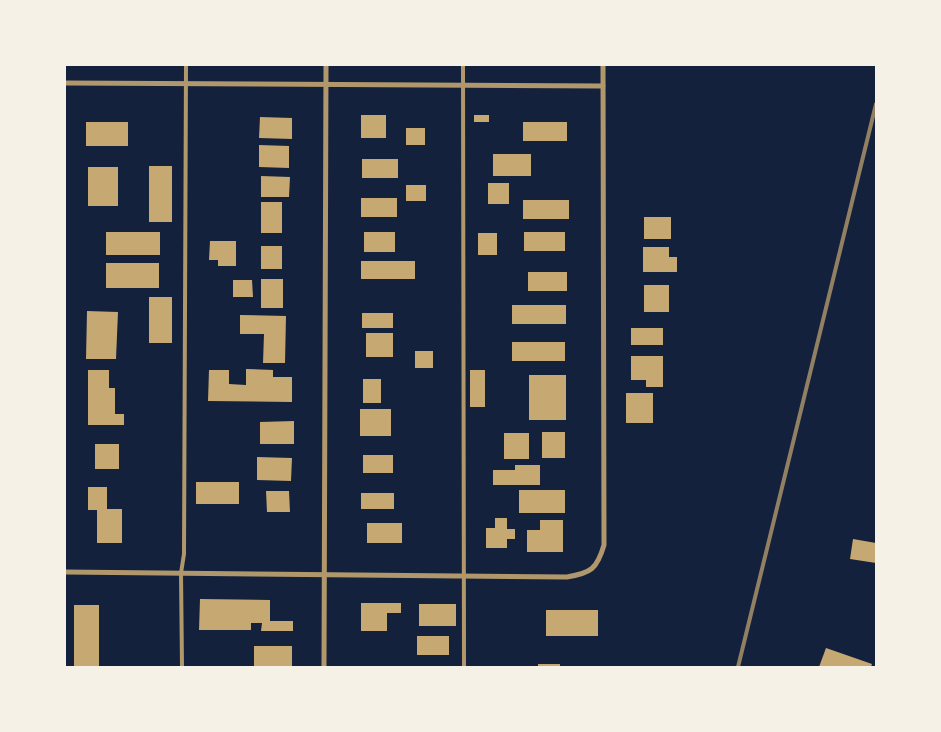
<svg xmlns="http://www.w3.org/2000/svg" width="941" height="732" viewBox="0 0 941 732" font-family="'Golos Text',sans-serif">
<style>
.building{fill:#c6a872}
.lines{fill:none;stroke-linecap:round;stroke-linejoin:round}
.service{stroke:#b1986c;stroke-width:4}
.minor{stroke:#b1986c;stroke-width:5}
.rail{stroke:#918062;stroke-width:4}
</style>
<rect width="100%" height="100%" fill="#14213d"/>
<!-- building -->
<g class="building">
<rect x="361" y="115" width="25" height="23"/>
<rect x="474" y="115" width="15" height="7"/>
<path d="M260,117L292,118V139L259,138Z"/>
<rect x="86" y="122" width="42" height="24"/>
<rect x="523" y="122" width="44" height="19"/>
<rect x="406" y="128" width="19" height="17"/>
<path d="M259,145L289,146V168L259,167Z"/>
<rect x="493" y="154" width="38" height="22"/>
<rect x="362" y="159" width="36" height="19"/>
<rect x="149" y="166" width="23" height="56"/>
<rect x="88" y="167" width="30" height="39"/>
<path d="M261,176L290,177L289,197H261Z"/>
<rect x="488" y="183" width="21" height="21"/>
<rect x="406" y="185" width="20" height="16"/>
<rect x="361" y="198" width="36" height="19"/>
<rect x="523" y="200" width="46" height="19"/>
<rect x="261" y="202" width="21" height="31"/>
<rect x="644" y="217" width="27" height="22"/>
<rect x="106" y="232" width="54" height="23"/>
<rect x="364" y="232" width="31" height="20"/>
<rect x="524" y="232" width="41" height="19"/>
<rect x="478" y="233" width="19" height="22"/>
<path d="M210,241H236V266H218V260H209Z"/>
<rect x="261" y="246" width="21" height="23"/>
<path d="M643,247H669V257H677V272H643Z"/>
<rect x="361" y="261" width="54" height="18"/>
<rect x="106" y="263" width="53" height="25"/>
<rect x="528" y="272" width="39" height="19"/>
<rect x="261" y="279" width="22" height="29"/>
<path d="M233,280H252L253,297H233Z"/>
<rect x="644" y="285" width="25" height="27"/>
<rect x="149" y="297" width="23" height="46"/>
<rect x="512" y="305" width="54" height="19"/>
<path d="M87,311L118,312L116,359H86Z"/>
<rect x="362" y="313" width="31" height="15"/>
<path d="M240,315L286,316L285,363H263L264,334H240Z"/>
<rect x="631" y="328" width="32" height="17"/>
<rect x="366" y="333" width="27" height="24"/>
<rect x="512" y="342" width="53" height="19"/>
<rect x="415" y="351" width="18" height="17"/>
<path d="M631,356H663V387H646V380H631Z"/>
<path d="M246,369L273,370V377H292V402L208,401L209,370H229V384L246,385Z"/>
<path d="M88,370H109V388H115V414H124V425H88Z"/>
<rect x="470" y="370" width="15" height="37"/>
<rect x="529" y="375" width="37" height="45"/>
<rect x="363" y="379" width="18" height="24"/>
<rect x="626" y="393" width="27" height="30"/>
<rect x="360" y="409" width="31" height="27"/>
<path d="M294,421V444H260V422Z"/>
<rect x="542" y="432" width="23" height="26"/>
<rect x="504" y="433" width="25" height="26"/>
<rect x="95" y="444" width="24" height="25"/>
<rect x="363" y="455" width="30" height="18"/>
<path d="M257,457L292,458L291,481L257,480Z"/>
<path d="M515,465H540V485H493V470H515Z"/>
<rect x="196" y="482" width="43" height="22"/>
<path d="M88,487H107V509H122V543H97V510H88Z"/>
<rect x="519" y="490" width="46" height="23"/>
<path d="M266,491H289L290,512H267Z"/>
<rect x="361" y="493" width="33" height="16"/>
<path d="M495,518H507V529H515V539H507V548H486V528H495Z"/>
<path d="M540,520H563V552H527V530H540Z"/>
<rect x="367" y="523" width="35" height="20"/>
<path d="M853,539L876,543V563L850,559Z"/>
<path d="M200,599L270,600V621H293V631H261L262,623H251V630H199Z"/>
<path d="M361,603H401V613H387V631H361Z"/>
<rect x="419" y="604" width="37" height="22"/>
<rect x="74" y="605" width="25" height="62"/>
<rect x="546" y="610" width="52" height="26"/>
<rect x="417" y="636" width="32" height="19"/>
<rect x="254" y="646" width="38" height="20"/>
<path d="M826,648L872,664L871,667H819Z"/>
<rect x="538" y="664" width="22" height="3"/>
</g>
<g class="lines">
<!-- service -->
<g class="service">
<path d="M463,65L464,667"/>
<path d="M182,667L181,573L184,554L186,65"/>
</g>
<!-- minor -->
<g class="minor">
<path d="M65,83L603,86"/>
<path d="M65,572L567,577C591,573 597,569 604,545L603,65"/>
<path d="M324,667L326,65"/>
</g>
<!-- rail -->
<path class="rail" d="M738,667L876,104"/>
</g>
<!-- border -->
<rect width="941" height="732" fill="none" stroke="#f6f1e7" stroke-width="132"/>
</svg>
